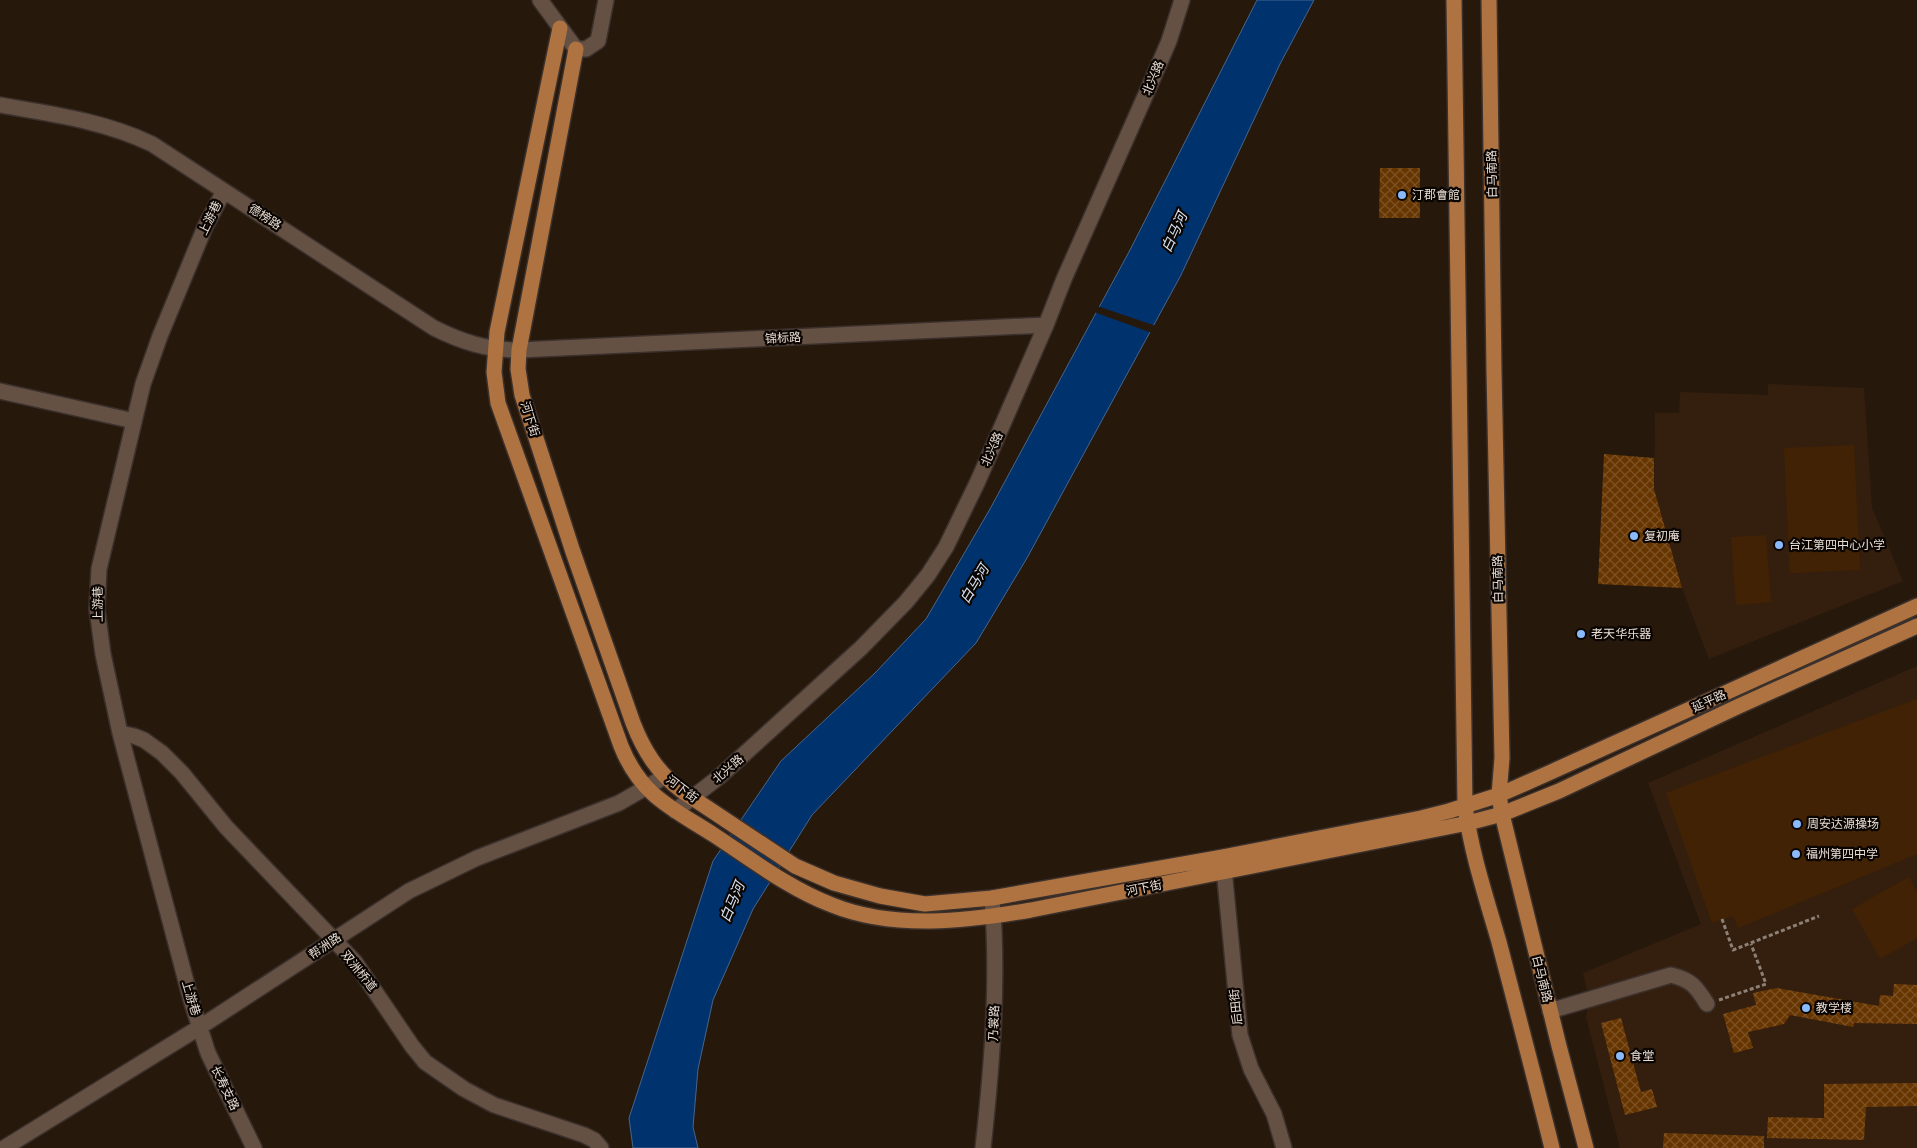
<svg xmlns="http://www.w3.org/2000/svg" width="1917" height="1148" font-family="'Libre Baskerville','Noto Sans SC',serif">
  <style>
    .built { fill: #341f0e }
    .pitch { fill: #422204 }
    .water { fill: #00326e; stroke: #46668d }
    .pier { fill: #27180c }
    .building { fill: url(#building-cross-hatch) }
    .lines { fill: none; stroke-linecap: round; stroke-linejoin: round }
    .minor-casing { stroke: #3b302b; stroke-width: 18 }
    .major-casing { stroke: #3b302b; stroke-width: 18 }
    .path { stroke: #8d8076; stroke-width: 3; stroke-dasharray: 4 2.5; stroke-linecap: butt }
    .minor { stroke: #645144; stroke-width: 15 }
    .major { stroke: #ae7341; stroke-width: 15 }
    .poi-dot { fill: #8abafc; stroke: #0b0502; stroke-width: 2 }
    .labels { text-anchor: middle; stroke-width: 4.5; stroke-linejoin: round; paint-order: stroke }
    .street-label { font-size: 12px; fill: #e9ded6; stroke: #0b0502 }
    .poi-label { font-size: 12px; fill: #e9ded6; stroke: #0b0502; text-anchor: start }
    .water-label { font-size: 14px; font-style: italic; fill: #d7e5f7; stroke: #0b0502 }
  </style>
  <defs>
    <pattern id="building-cross-hatch" width="8" height="8" patternUnits="userSpaceOnUse" patternTransform="scale(1.25)"><rect width="8" height="8" fill="#673500"/><path d="M0 0l8 8M0 8l8-8" fill="none" stroke="#7d5224"/></pattern>
  </defs>
  <rect width="100%" height="100%" fill="#27180c"/>
  <path class="built" d="M 1768,384 L 1864,388 L 1872,508 L 1903,581 L 1709,659 L 1682,588 L 1654,489 L 1655,413 L 1679,413 L 1680,392 L 1768,395 Z
    M 1917,666 L 1917,1148 L 1620,1148 L 1586,1017 L 1589,999 L 1583,973 L 1701,924 L 1648,783 Z"/>
  <path class="pitch" d="M 1854,445 L 1860,570 L 1790,573 L 1784,448 Z
    M 1766,535 L 1771,602 L 1736,605 L 1731,537 Z
    M 1917,699 L 1917,854 L 1738,928 L 1733,916 L 1712,923 L 1666,793 Z
    M 1909,877 L 1917,892 L 1917,938 L 1880,959 L 1852,909 Z"/>
  <path class="water" d="M 1257,0 L 1314,0 L 1280,64 L 1181,275 L 1027,558 L 976,643 L 812,815 L 753,909 L 713,1000 L 698,1069 L 693,1127 L 698,1148 L 633,1148 L 629,1118 L 713,861 L 781,761 L 875,673 L 926,619 L 990,509 L 1130,250 Z"/>
  <path class="pier" d="M 1097,306 L 1156,326 L 1152,333 L 1094,312 Z"/>
  <path class="building" d="M 1380,168 L 1420,168 L 1420,218 L 1379,218 Z
    M 1604,454 L 1654,458 L 1654,489 L 1682,588 L 1598,584 Z
    M 1894,984 L 1917,985 L 1917,1024 L 1854,1023 L 1853,1027 L 1790,1015 L 1784,1024 L 1748,1032 L 1753,1048 L 1734,1053 L 1723,1014 L 1756,1005 L 1753,993 L 1777,988 L 1879,1006 L 1880,995 L 1893,996 Z
    M 1621,1018 L 1641,1092 L 1652,1089 L 1657,1107 L 1625,1115 L 1601,1023 Z
    M 1917,1083 L 1917,1106 L 1866,1107 L 1864,1140 L 1767,1138 L 1768,1117 L 1824,1118 L 1824,1084 Z
    M 1664,1133 L 1764,1136 L 1764,1148 L 1663,1148 Z"/>
  <g class="lines">
    <g class="minor-casing">
      <path id="minor" d="M 540,0 L 576,49 L 586,49 L 598,41 L 606,0
        M 0,105 C 52,114 104,121 152,144 L 434,328 C 462,342 487,350 519,350 L 1046,325
        M 224,191 L 205,227 L 160,336 L 143,384 L 99,569 L 97,609 L 103,654 L 120,733 L 191,1000 L 208,1053 L 254,1148
        M 0,391 L 134,421
        M 120,733 L 134,736 L 144,740 L 162,753 L 182,773 L 226,827 L 355,962 L 412,1046 L 425,1062 L 464,1089 L 494,1105 L 584,1135 L 594,1140 L 601,1148
        M 675,811 L 719,777 L 861,648 L 906,602 L 928,575 L 946,547 L 978,481 L 1046,325 L 1064,279 L 1150,85 L 1169,41 L 1182,0
        M 1223,859 L 1240,1035 L 1251,1069 L 1274,1114 L 1284,1148
        M 1550,1011 L 1671,975 C 1691,980 1696,986 1707,1004
        M 4,1148 L 200,1027 L 409,891 L 477,858 L 619,803 L 664,777
        M 983,1148 C 992,1065 999,982 992,898"/>
    </g>
    <g class="major-casing">
      <path id="major" d="M 1454,0 L 1465,806 C 1471,852 1486,897 1499,942 C 1517,1011 1535,1079 1552,1148
        M 1489,0 L 1494,371 L 1502,758 L 1499,795 L 1502,814 L 1559,1046 L 1586,1148
        M 560,28 L 497,332 L 494,372 L 498,403 L 621,746 C 641,796 672,808 714,835 C 752,860 790,889 832,905 C 894,930 967,921 1031,910 L 1468,823 L 1502,814 L 1559,791 L 1739,706 L 1917,626
        M 576,49 L 519,350 L 518,369 L 522,395 L 573,552 L 633,723 C 644,751 657,772 682,791 L 795,866 L 834,883 L 880,896 L 925,904 L 992,898 L 1223,857 L 1421,818 L 1449,811 L 1499,795 L 1551,772 L 1917,606"/>
    </g>
    <path class="path" d="M 1722,919 L 1733,950 L 1819,916
      M 1719,1000 L 1766,984 L 1751,944"/>
    <use href="#minor" class="minor"/>
    <use href="#major" class="major"/>
  </g>
  <g class="poi-dot">
    <circle cx="1402" cy="195" r="5"/>
    <circle cx="1634" cy="536" r="5"/>
    <circle cx="1779" cy="545" r="5"/>
    <circle cx="1581" cy="634" r="5"/>
    <circle cx="1797" cy="824" r="5"/>
    <circle cx="1796" cy="854" r="5"/>
    <circle cx="1806" cy="1008" r="5"/>
    <circle cx="1620" cy="1056" r="5"/>
  </g>
  <g class="labels">
    <g class="street-label">
      <text transform="translate(1153 78) rotate(-67)" y="4">北兴路</text>
      <text transform="translate(1492 174) rotate(-91)" y="4">白马南路</text>
      <text transform="translate(265 217) rotate(33)" y="4">德榜路</text>
      <text transform="translate(210 218) rotate(-64)" y="4">上游巷</text>
      <text transform="translate(783 338) rotate(-3)" y="4">锦标路</text>
      <text transform="translate(530 419) rotate(72)" y="4">河下街</text>
      <text transform="translate(992 449) rotate(-66)" y="4">北兴路</text>
      <text transform="translate(1498 579) rotate(-91)" y="4">白马南路</text>
      <text transform="translate(98 604) rotate(-91)" y="4">上游巷</text>
      <text transform="translate(1709 701) rotate(-24)" y="4">延平路</text>
      <text transform="translate(728 769) rotate(-41)" y="4">北兴路</text>
      <text transform="translate(682 789) rotate(37)" y="4">河下街</text>
      <text transform="translate(1144 888) rotate(-11)" y="4">河下街</text>
      <text transform="translate(325 946) rotate(-34)" y="4">帮洲路</text>
      <text transform="translate(359 971) rotate(51)" y="4">双洲桥道</text>
      <text transform="translate(1542 979) rotate(76)" y="4">白马南路</text>
      <text transform="translate(191 998) rotate(73)" y="4">上游巷</text>
      <text transform="translate(1236 1007) rotate(-96)" y="4">后田街</text>
      <text transform="translate(994 1023) rotate(-88)" y="4">乃裳路</text>
      <text transform="translate(225 1088) rotate(64)" y="4">长寿支路</text>
    </g>
    <g class="poi-label">
      <text x="1412" y="199">汀郡會館</text>
      <text x="1644" y="540">复初庵</text>
      <text x="1789" y="549">台江第四中心小学</text>
      <text x="1591" y="638">老天华乐器</text>
      <text x="1807" y="828">周安达源操场</text>
      <text x="1806" y="858">福州第四中学</text>
      <text x="1816" y="1012">教学楼</text>
      <text x="1630" y="1060">食堂</text>
    </g>
    <g class="water-label">
      <text transform="translate(1174 232) rotate(-65)" y="5">白马河</text>
      <text transform="translate(974 584) rotate(-59)" y="5">白马河</text>
      <text transform="translate(732 902) rotate(-67)" y="5">白马河</text>
    </g>
  </g>
</svg>
